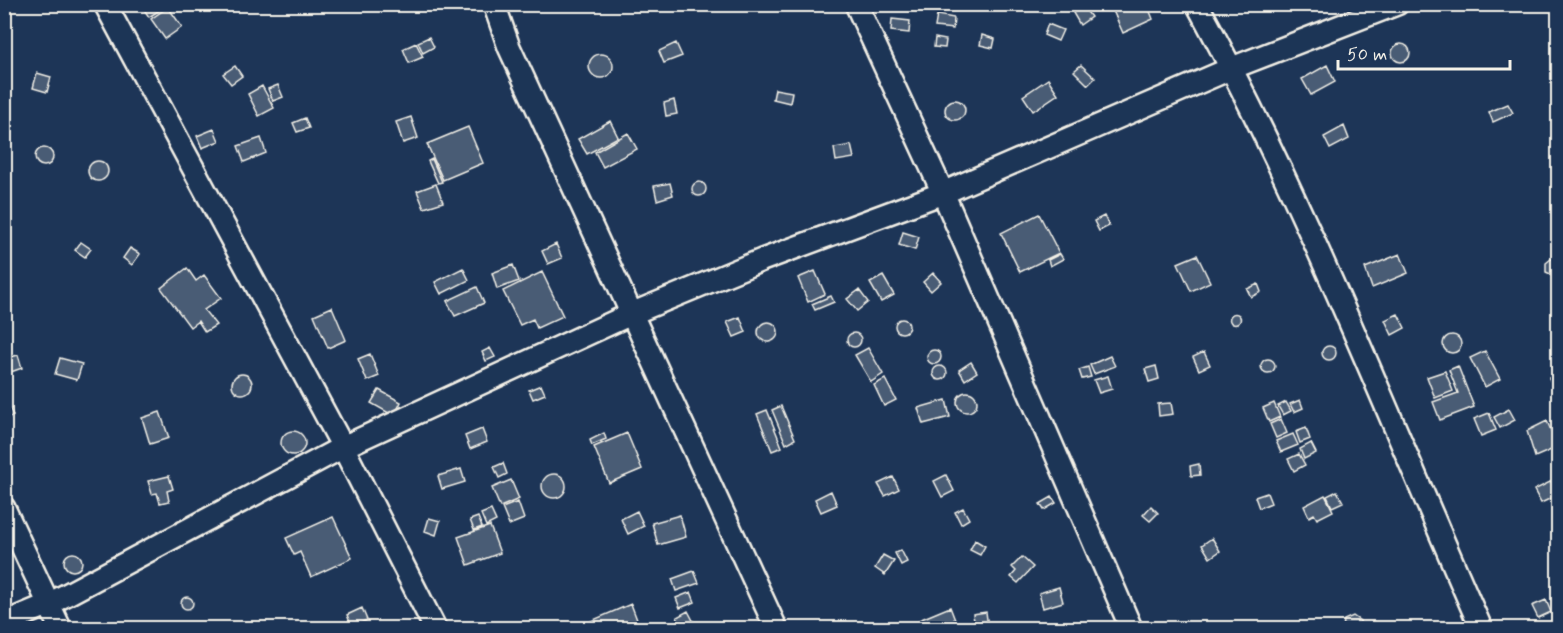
<svg xmlns="http://www.w3.org/2000/svg" width="1563" height="633" font-family="Mynerve,sans-serif">
  <style>
    .building { fill: #485b74; stroke: #f4f1e8; stroke-width: 1.5 }
    .lines { fill: none; stroke-linecap: round; stroke-linejoin: round }
    .minor-casing { stroke: #f4f1e8; stroke-width: 26 }
    .minor { stroke: #1d3557; stroke-width: 21 }
  </style>
  <rect width="100%" height="100%" fill="#1d3557"/>
  <filter id="ink" filterUnits="userSpaceOnUse"><feTurbulence type="fractalNoise" baseFrequency=".0167" numOctaves="2"/><feDisplacementMap in="SourceGraphic" scale="12" xChannelSelector="R" yChannelSelector="G"/><feConvolveMatrix kernelMatrix="1 2 1 2 8 2 1 2 1" color-interpolation-filters="sRGB"/></filter>
  <g filter="url(#ink)">
    <path class="building" d="M 148,4 L 166,4 L 166,6 L 149,17 L 143,8 Z
      M 1110,4 L 1147,4 L 1153,19 L 1123,33 Z
      M 1083,6 L 1091,17 L 1080,25 L 1073,13 Z
      M 168,7 L 182,27 L 165,39 L 151,19 Z
      M 937,15 L 954,18 L 953,29 L 935,27 Z
      M 892,19 L 910,21 L 909,33 L 891,31 Z
      M 1048,24 L 1063,30 L 1058,41 L 1044,35 Z
      M 982,35 L 995,39 L 993,48 L 980,45 Z
      M 429,37 L 434,47 L 423,53 L 418,42 Z
      M 935,38 L 946,40 L 945,48 L 934,47 Z
      M 416,43 L 423,57 L 409,63 L 403,49 Z
      M 676,43 L 682,56 L 664,63 L 659,51 Z
      M1392 53a9 9 0 1 1 18 0a9 9 0 1 1-18 0Z
      M589 66a12 12 0 1 1 24 0a12 12 0 1 1-24 0Z
      M 1081,65 L 1095,78 L 1088,85 L 1074,71 Z
      M 1327,65 L 1335,82 L 1311,95 L 1302,79 Z
      M 235,66 L 242,76 L 231,84 L 223,74 Z
      M 37,73 L 51,77 L 47,92 L 33,88 Z
      M 1048,79 L 1058,94 L 1033,111 L 1023,96 Z
      M 278,85 L 283,97 L 273,101 L 268,89 Z
      M 262,86 L 274,108 L 259,116 L 248,94 Z
      M 775,89 L 792,92 L 790,103 L 773,99 Z
      M945 110a10 10 0 1 1 20 0a10 10 0 1 1-20 0Z
      M 674,100 L 677,114 L 666,116 L 664,103 Z
      M 1508,104 L 1513,113 L 1493,122 L 1489,112 Z
      M 411,117 L 418,138 L 403,143 L 396,122 Z
      M 305,118 L 309,128 L 297,132 L 293,123 Z
      M 610,121 L 618,137 L 587,154 L 578,139 Z
      M 1344,126 L 1349,139 L 1330,149 L 1324,137 Z
      M 468,127 L 483,163 L 443,180 L 427,144 Z
      M 214,129 L 219,141 L 202,148 L 197,136 Z
      M 628,133 L 637,149 L 603,167 L 595,152 Z
      M 261,138 L 266,153 L 244,162 L 238,146 Z
      M 851,145 L 854,158 L 836,161 L 834,148 Z
      M35 157a9 9 0 1 1 18 0a9 9 0 1 1-18 0Z
      M 432,159 L 442,182 L 438,183 L 428,161 Z
      M88 171a10 10 0 1 1 20 0a10 10 0 1 1-20 0Z
      M692 189a7 7 0 1 1 14 0a7 7 0 1 1-14 0Z
      M 670,183 L 673,195 L 657,200 L 654,186 Z
      M 436,184 L 443,202 L 424,208 L 417,191 Z
      M 1039,214 L 1059,253 L 1020,272 L 1001,233 Z
      M 1104,216 L 1109,226 L 1099,231 L 1094,221 Z
      M 903,232 L 919,237 L 915,250 L 899,245 Z
      M 81,242 L 91,249 L 85,257 L 75,250 Z
      M 556,244 L 562,258 L 548,264 L 542,251 Z
      M 130,248 L 140,254 L 132,265 L 123,258 Z
      M 1060,254 L 1063,259 L 1050,266 L 1048,260 Z
      M 1400,254 L 1408,273 L 1372,288 L 1365,268 Z
      M 1197,255 L 1210,282 L 1191,291 L 1178,263 Z
      M 1551,259 L 1558,260 L 1557,277 L 1546,272 L 1546,263 Z
      M 513,265 L 519,281 L 497,289 L 492,273 Z
      M 187,268 L 196,281 L 204,275 L 221,298 L 204,310 L 216,325 L 205,332 L 198,321 L 190,327 L 161,288 Z
      M 463,268 L 469,280 L 441,294 L 435,282 Z
      M 815,271 L 825,294 L 808,302 L 798,278 Z
      M 542,272 L 563,316 L 537,328 L 533,319 L 520,325 L 503,291 Z
      M 933,273 L 941,282 L 931,291 L 923,282 Z
      M 883,276 L 894,295 L 881,302 L 870,283 Z
      M 1258,284 L 1261,292 L 1251,297 L 1247,289 Z
      M 477,287 L 484,303 L 455,316 L 447,301 Z
      M 859,290 L 868,302 L 857,311 L 847,299 Z
      M 831,296 L 834,302 L 815,310 L 812,304 Z
      M 332,307 L 346,340 L 328,348 L 314,315 Z
      M1229.5 319a5.5 5.5 0 1 1 11 0a5.5 5.5 0 1 1-11 0Z
      M 1398,314 L 1405,328 L 1392,335 L 1385,320 Z
      M 740,317 L 746,332 L 734,337 L 727,322 Z
      M895 326a7 7 0 1 1 14 0a7 7 0 1 1-14 0Z
      M758 332a10 10 0 1 1 20 0a10 10 0 1 1-20 0Z
      M847 340a7 7 0 1 1 14 0a7 7 0 1 1-14 0Z
      M1443 344a9 9 0 1 1 18 0a9 9 0 1 1-18 0Z
      M1322 353a7 7 0 1 1 14 0a7 7 0 1 1-14 0Z
      M 490,348 L 495,357 L 486,361 L 482,352 Z
      M 868,348 L 883,374 L 871,382 L 855,355 Z
      M927 357a7 7 0 1 1 14 0a7 7 0 1 1-14 0Z
      M 1485,351 L 1500,379 L 1485,387 L 1470,358 Z
      M 1204,352 L 1210,365 L 1199,370 L 1193,357 Z
      M 370,354 L 379,376 L 367,381 L 358,359 Z
      M 18,355 L 22,368 L 8,373 L 4,359 Z
      M 1110,356 L 1115,366 L 1094,374 L 1090,365 Z
      M 60,358 L 82,364 L 77,380 L 55,374 Z
      M1261 366a7 7 0 1 1 14 0a7 7 0 1 1-14 0Z
      M 971,362 L 977,372 L 965,380 L 959,370 Z
      M 1156,366 L 1159,379 L 1149,382 L 1145,369 Z
      M 1458,366 L 1474,407 L 1440,420 L 1433,402 L 1458,393 L 1449,370 Z
      M933 373a7 7 0 1 1 14 0a7 7 0 1 1-14 0Z
      M 1088,367 L 1091,377 L 1082,379 L 1079,370 Z
      M 1445,371 L 1453,391 L 1435,398 L 1427,377 Z
      M 1558,373 L 1558,391 L 1556,392 L 1549,378 Z
      M232 384a10 10 0 1 1 20 0a10 10 0 1 1-20 0Z
      M 1108,376 L 1112,389 L 1099,393 L 1094,380 Z
      M 885,379 L 896,400 L 884,406 L 874,385 Z
      M 541,385 L 545,394 L 533,399 L 529,390 Z
      M 379,390 L 401,402 L 394,416 L 371,403 Z
      M957 402a10 10 0 1 1 20 0a10 10 0 1 1-20 0Z
      M 946,400 L 950,417 L 923,424 L 918,408 Z
      M 1300,400 L 1303,408 L 1294,412 L 1290,404 Z
      M 1286,402 L 1291,411 L 1283,415 L 1278,406 Z
      M 8,403 L 13,416 L 4,420 L 4,404 Z
      M 1171,403 L 1173,414 L 1159,416 L 1158,404 Z
      M 1274,403 L 1280,417 L 1269,422 L 1263,408 Z
      M 781,406 L 795,439 L 786,444 L 772,410 Z
      M 1509,409 L 1515,420 L 1500,428 L 1494,417 Z
      M 767,410 L 782,447 L 772,451 L 757,414 Z
      M 160,412 L 169,438 L 150,444 L 142,418 Z
      M 1489,413 L 1496,430 L 1481,436 L 1474,419 Z
      M 1281,419 L 1287,433 L 1276,438 L 1270,424 Z
      M 1547,421 L 1558,447 L 1535,457 L 1527,431 Z
      M 1306,428 L 1310,439 L 1300,443 L 1296,432 Z
      M 482,429 L 487,442 L 470,449 L 465,436 Z
      M281 443a12 12 0 1 1 24 0a12 12 0 1 1-24 0Z
      M 604,433 L 606,439 L 592,445 L 590,440 Z
      M 627,433 L 642,469 L 609,483 L 594,447 Z
      M 1293,434 L 1298,445 L 1281,452 L 1276,441 Z
      M 1311,443 L 1316,453 L 1304,459 L 1300,449 Z
      M 1299,454 L 1305,465 L 1294,471 L 1288,459 Z
      M 503,463 L 507,474 L 499,478 L 494,467 Z
      M 1199,464 L 1200,475 L 1191,476 L 1190,466 Z
      M 461,469 L 465,482 L 442,489 L 438,476 Z
      M542 486a12 12 0 1 1 24 0a12 12 0 1 1-24 0Z
      M 946,475 L 954,491 L 942,497 L 934,481 Z
      M 169,476 L 173,489 L 167,491 L 169,501 L 160,503 L 157,493 L 152,494 L 148,481 Z
      M 893,477 L 899,489 L 885,496 L 878,484 Z
      M 511,480 L 519,499 L 500,507 L 492,488 Z
      M 1554,480 L 1558,495 L 1541,503 L 1534,490 Z
      M 831,491 L 837,505 L 821,512 L 815,499 Z
      M 1337,491 L 1343,502 L 1332,507 L 1327,496 Z
      M 1267,493 L 1271,503 L 1259,508 L 1255,497 Z
      M 1325,495 L 1333,511 L 1317,519 L 1314,514 L 1309,517 L 1304,506 Z
      M 1052,497 L 1056,503 L 1044,510 L 1040,504 Z
      M 518,502 L 524,519 L 509,525 L 502,508 Z
      M 1151,506 L 1158,513 L 1150,521 L 1143,515 Z
      M 963,508 L 969,519 L 961,524 L 955,512 Z
      M 491,510 L 496,521 L 486,526 L 481,514 Z
      M 637,511 L 644,526 L 628,534 L 621,519 Z
      M 680,515 L 686,537 L 658,545 L 652,523 Z
      M 333,517 L 352,558 L 311,577 L 300,552 L 294,555 L 286,538 Z
      M 478,517 L 482,527 L 474,530 L 470,520 Z
      M 429,518 L 440,521 L 436,535 L 425,531 Z
      M 490,526 L 500,553 L 468,565 L 458,537 Z
      M 1212,538 L 1220,551 L 1210,558 L 1202,545 Z
      M 975,540 L 985,546 L 980,555 L 970,550 Z
      M 901,550 L 907,562 L 901,565 L 895,553 Z
      M64 562a9 9 0 1 1 18 0a9 9 0 1 1-18 0Z
      M 883,555 L 894,561 L 885,575 L 875,568 Z
      M 1022,557 L 1033,567 L 1018,583 L 1011,577 L 1016,571 L 1012,567 Z
      M 694,571 L 699,583 L 676,591 L 672,579 Z
      M 1059,587 L 1063,602 L 1043,608 L 1039,593 Z
      M 691,592 L 695,602 L 680,608 L 676,598 Z
      M181 603a6 6 0 1 1 12 0a6 6 0 1 1-12 0Z
      M 1546,600 L 1551,612 L 1538,618 L 1532,606 Z
      M 631,604 L 639,625 L 630,628 L 595,628 L 591,621 Z
      M 950,607 L 955,620 L 935,628 L 923,628 L 919,620 Z
      M 362,608 L 367,620 L 352,627 L 347,615 Z
      M 688,611 L 697,628 L 682,628 L 677,617 Z
      M 986,612 L 988,627 L 975,628 L 973,614 Z
      M 1353,616 L 1360,621 L 1361,628 L 1343,628 L 1344,620 Z"/>
    <g class="lines">
      <g class="minor-casing">
        <path id="minor" d="M 105,4 L 343,447 L 435,628
          M 494,4 L 509,47 L 776,628
          M 856,4 L 943,193 L 1131,628
          M 1197,4 C 1306,203 1390,421 1481,628
          M 4,508 L 60,628
          M 4,623 L 49,604 L 343,447 L 631,314 L 762,260 L 943,193 L 1232,68 L 1397,4"/>
      </g>
      <use href="#minor" class="minor"/>
    </g>
  </g>
  <rect width="1563" height="633" fill="none" stroke="#1d3557" stroke-width="24"/>
  <rect x="12" y="12" width="1539" height="609" fill="none" stroke="#f4f1e8" stroke-width="2" filter="url(#ink)"/>
  <path d="M1338 60v9h172v-9" fill="none" stroke="#f4f1e8" stroke-width="3"/>
  <text x="1347" y="60" font-size="18" fill="#f4f1e8" stroke="#1d3557" stroke-width="4.5" paint-order="stroke">50 m</text>
</svg>
